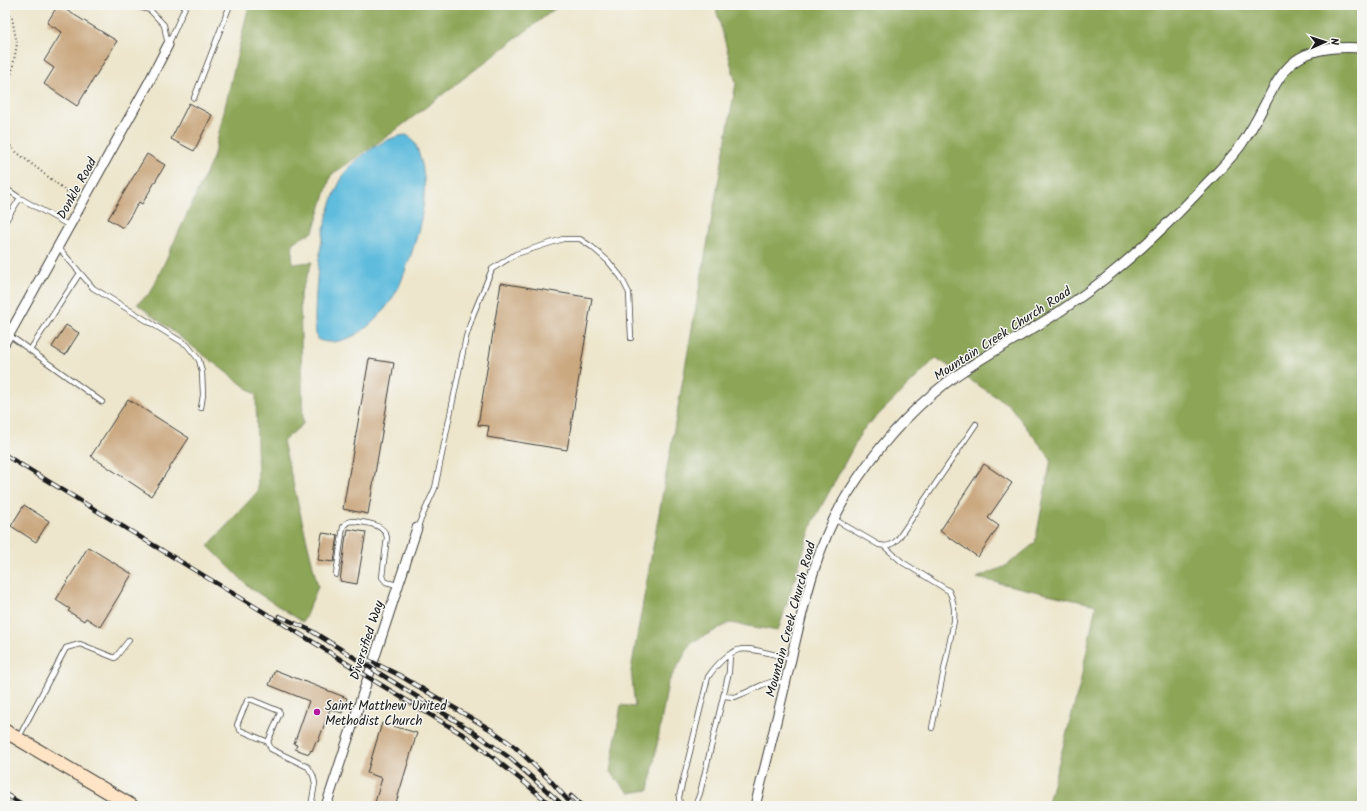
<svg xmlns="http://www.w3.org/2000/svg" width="1367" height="811" font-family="Kalam,sans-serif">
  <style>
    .forest { fill: #8ca556; stroke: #546039 }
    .water { fill: #5ebcdd; stroke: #3d6c7c }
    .building { fill: #caa880 }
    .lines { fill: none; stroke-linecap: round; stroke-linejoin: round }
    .lane-casing { stroke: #3b3a36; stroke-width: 6 }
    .street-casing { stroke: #3b3a36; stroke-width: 11 }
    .secondary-casing { stroke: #3b3a36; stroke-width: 15 }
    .path { stroke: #3b3a36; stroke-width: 2; stroke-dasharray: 1 3; stroke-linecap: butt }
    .lane { stroke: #fff; stroke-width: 4.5 }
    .street { stroke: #fff; stroke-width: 9 }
    .secondary { stroke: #ffe4c6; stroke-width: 13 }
    .rail-casing { stroke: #1c1c1c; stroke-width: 4.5 }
    .rail { stroke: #f6f6f2; stroke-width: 3; stroke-dasharray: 9; stroke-linecap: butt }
    .poi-dot { fill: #b5179e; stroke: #f6f6f2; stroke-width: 1.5 }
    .labels { text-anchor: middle; stroke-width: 3; stroke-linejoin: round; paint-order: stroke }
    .street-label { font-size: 13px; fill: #1c1c1c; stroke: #f6f6f2 }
    .poi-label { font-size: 13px; fill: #1c1c1c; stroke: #f6f6f2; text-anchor: start }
  </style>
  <rect width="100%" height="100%" fill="#f6f6f2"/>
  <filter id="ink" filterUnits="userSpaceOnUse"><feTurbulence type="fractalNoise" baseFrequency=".025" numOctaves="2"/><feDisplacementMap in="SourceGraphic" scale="8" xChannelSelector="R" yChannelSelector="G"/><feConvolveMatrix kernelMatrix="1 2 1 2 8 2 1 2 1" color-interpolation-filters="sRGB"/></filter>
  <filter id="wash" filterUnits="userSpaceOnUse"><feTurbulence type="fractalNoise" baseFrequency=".012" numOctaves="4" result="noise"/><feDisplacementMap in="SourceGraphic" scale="16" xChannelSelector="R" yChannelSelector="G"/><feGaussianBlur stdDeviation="0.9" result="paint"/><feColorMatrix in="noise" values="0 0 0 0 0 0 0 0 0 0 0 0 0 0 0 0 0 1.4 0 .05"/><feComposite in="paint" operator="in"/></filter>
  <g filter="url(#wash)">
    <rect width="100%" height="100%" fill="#ede6cc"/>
    <path class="forest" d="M 249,5 L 560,5 L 392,133 L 331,175 L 313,232 L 293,242 L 292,264 L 312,262 L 300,295 L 303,424 L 283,441 L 318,587 L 303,622 L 250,588 L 208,546 L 258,491 L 256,395 L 137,304 L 151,292 L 213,158 Z
      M 715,5 L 1362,5 L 1362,806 L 1047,806 L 1080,684 L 1096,605 L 977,578 L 1006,566 L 1035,543 L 1051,459 L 1009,405 L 936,358 L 862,431 L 813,522 L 778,631 L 730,623 L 692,642 L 668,683 L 649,790 L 629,793 L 610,772 L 621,705 L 635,707 L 631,670 L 736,83 Z"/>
    <path class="water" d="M 406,135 C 413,138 416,145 418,151 C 431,186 422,221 411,255 C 406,267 403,280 396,292 C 386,310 367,332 346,339 C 336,342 327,344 317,339 C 314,324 315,309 316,293 C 318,256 324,211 342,178 C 351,160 386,136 406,135 Z"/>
    <g id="blocks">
      <path class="building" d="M 58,5 L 117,41 L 77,106 L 44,84 L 54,68 L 44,61 L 62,32 L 47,23 Z
        M 189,103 L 212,115 L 194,151 L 171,139 Z
        M 147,154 L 165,165 L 142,204 L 139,202 L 123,228 L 108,219 Z
        M 501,283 L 592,298 L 567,450 L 487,437 L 489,426 L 478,425 Z
        M 66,325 L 79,333 L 65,355 L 52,347 Z
        M 369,359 L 394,363 L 368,514 L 343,509 Z
        M 128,399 L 189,438 L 151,496 L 91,456 Z
        M 984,464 L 1012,483 L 988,518 L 999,526 L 978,557 L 940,531 Z
        M 24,505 L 49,521 L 36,542 L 11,526 Z
        M 348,529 L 366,532 L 357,584 L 340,581 L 346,536 L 347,536 Z
        M 322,533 L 338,535 L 334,562 L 318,560 Z
        M 88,547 L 132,574 L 100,627 L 86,618 L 84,621 L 68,611 L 70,609 L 56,600 Z
        M 275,670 L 347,698 L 342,713 L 330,709 L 318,742 L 316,741 L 312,751 L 311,750 L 309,754 L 295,749 L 297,745 L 294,744 L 309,701 L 269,685 Z
        M 382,723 L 417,733 L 395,806 L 374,806 L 382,778 L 367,773 Z"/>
    </g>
  </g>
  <g filter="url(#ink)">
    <use href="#blocks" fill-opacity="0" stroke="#3b3a36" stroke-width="1"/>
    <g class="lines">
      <g class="lane-casing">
        <path id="lane" d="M 118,5 L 132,5 L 150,10 L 164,25 L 168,45
          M 168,45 L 186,5
          M 194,98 L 230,5
          M 5,188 L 20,198
          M 5,222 L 20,198 L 70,226
          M 58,247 L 93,288 L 187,345 L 199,360 L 202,372 L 203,395 L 201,408
          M 9,335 L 102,402
          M 30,350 L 80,273
          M 834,519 L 879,545 C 888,547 892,545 898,539 L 976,424
          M 417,528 L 435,488 L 466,337 L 473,315 L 492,269 L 516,254 L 563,239 L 580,239 L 592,247 L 608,261 L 621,277 L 629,293 L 631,338
          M 885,547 L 902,562 L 949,591 C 954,601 955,610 954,621 L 932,728
          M 336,575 L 343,527 C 346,523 348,521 353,521 C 366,523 383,523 387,537 L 382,577 L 386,582 L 397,585
          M 723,696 L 735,697 L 747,692 L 762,685 L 771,682 L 785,682
          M 19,737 L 66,648 L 80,644 L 115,658 L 129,640
          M 268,742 L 280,713 L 279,711 L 250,699 L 247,701 L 237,725 L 240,730 L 268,742 L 271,749 L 308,767 L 313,775 L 315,783 L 311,806
          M 680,806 L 679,797 L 708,677 C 715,667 726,654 738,650 C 750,646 778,656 791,659
          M 695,806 L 700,793 L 729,672 L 730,654"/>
      </g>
      <g class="street-casing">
        <path id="street" d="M 5,342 L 148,84 L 168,45
          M 326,806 L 417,528
          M 755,806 C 768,756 780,706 792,655 C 805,600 817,544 847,495 C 873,453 906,414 946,383 C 985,353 1032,332 1072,303 C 1110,277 1145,246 1178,213 C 1190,201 1202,188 1214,176 C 1223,166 1233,156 1241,145 C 1282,87 1273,42 1362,48"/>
      </g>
      <g class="secondary-casing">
        <path id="secondary" d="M 5,731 L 132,806"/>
      </g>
      <path class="path" d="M 5,8 L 12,18 L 17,44 L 12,71 L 5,98
        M 5,140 L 15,151 L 74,197"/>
      <use href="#lane" class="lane"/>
      <use href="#street" class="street"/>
      <use href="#secondary" class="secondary"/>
      <g class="rail-casing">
        <path id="rail" d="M 5,455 L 318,645 L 368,677 L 467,737 L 524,782 L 552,806
          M 279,616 L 310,630 L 472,731 L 510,758 L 564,806
          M 364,658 L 399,675 L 493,731 L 515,747 L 549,779 L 573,806
          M 5,794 L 25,806
          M 571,796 L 582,806
          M 5,802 L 12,806"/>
      </g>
      <use href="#rail" class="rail"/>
    </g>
  </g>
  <circle class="poi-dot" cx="317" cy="712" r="4"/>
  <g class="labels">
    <g class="street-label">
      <text transform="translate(76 188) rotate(-61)" y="5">Donkle Road</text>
      <text transform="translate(1002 333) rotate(-33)" y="5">Mountain Creek Church Road</text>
      <text transform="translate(790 619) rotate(-75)" y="5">Mountain Creek Church Road</text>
      <text transform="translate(366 640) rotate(-72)" y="5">Diversified Way</text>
    </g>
    <g class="poi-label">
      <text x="325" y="710">Saint Matthew United<tspan x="325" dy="15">Methodist Church</tspan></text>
    </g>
  </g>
  <rect width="1367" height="811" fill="none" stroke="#f6f6f2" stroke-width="20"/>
  <g transform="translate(1325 42) rotate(87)" stroke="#f6f6f2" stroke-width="3" paint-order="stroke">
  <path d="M0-3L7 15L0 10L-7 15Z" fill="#1c1c1c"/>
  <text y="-6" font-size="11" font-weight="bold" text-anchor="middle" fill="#1c1c1c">N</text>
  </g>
</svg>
